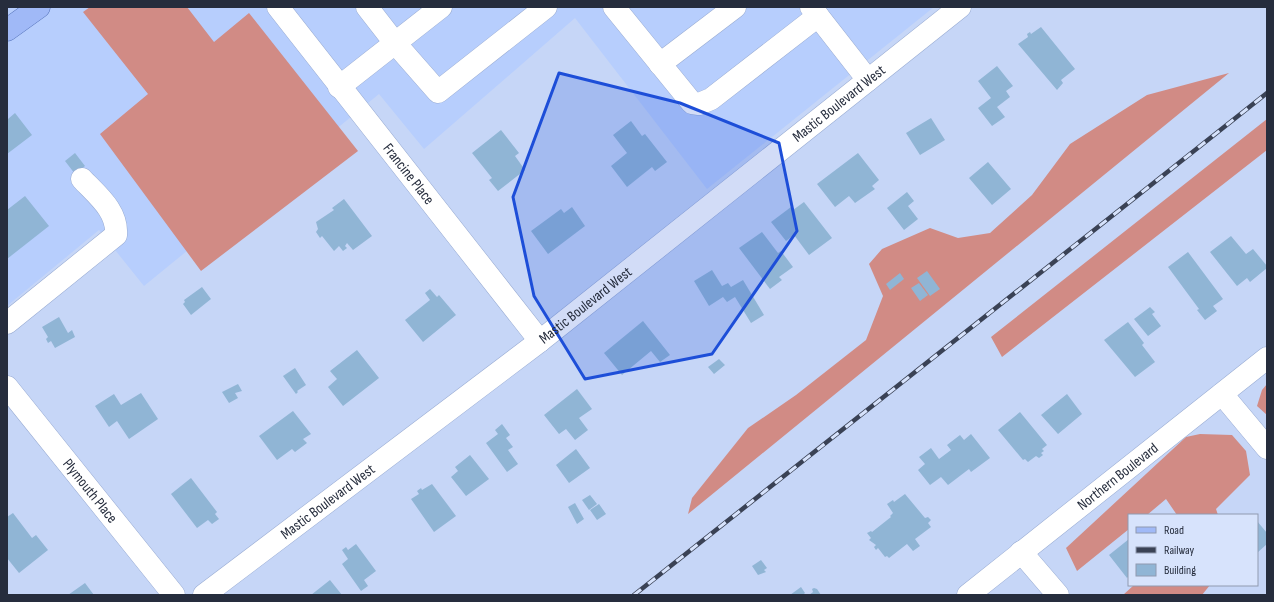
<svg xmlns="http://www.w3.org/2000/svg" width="1274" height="602" font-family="'Sofia Sans Condensed',sans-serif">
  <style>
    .built { fill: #b7cefd }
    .forest { fill: #d18b85 }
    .building { fill: #90b5d5 }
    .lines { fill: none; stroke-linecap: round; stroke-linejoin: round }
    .minor-casing { stroke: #99acd3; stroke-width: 23 }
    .major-casing { stroke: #4c6ab2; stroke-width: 23 }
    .minor { stroke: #fff; stroke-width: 22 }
    .major { stroke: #a0b9f7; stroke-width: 22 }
    .rail-casing { stroke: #3a4255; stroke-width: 4.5 }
    .rail { stroke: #d7e3fc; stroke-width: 3; stroke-dasharray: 9; stroke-linecap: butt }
    .marked { fill: #1d4ed8; fill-opacity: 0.2; stroke: #1d4ed8; stroke-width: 3; stroke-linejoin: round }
    .labels { text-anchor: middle; stroke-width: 3; stroke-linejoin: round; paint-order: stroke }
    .street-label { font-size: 15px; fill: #262d3d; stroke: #d7e3fc }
  </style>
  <rect width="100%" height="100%" fill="#c6d6f7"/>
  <path class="built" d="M 7,7 L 934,7 L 707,189 L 575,18 L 424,149 L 379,94 L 144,286 L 99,230 L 7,306 Z"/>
  <path class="forest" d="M 90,7 L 187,7 L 214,42 L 249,13 L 358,151 L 201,271 L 100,134 L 148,94 L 83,12 Z
    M 1229,73 L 688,514 L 692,498 L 748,428 L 796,395 L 866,340 L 883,296 L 869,264 L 882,249 L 930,228 L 958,238 L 990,233 L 1032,195 L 1070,144 L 1147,95 Z
    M 1267,119 L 1267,150 L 1002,357 L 991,337 Z
    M 1267,384 L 1267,415 L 1257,406 L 1262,390 Z
    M 1200,434 L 1232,435 L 1246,451 L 1250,475 L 1216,509 L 1218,515 L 1177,515 L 1166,499 L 1147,515 L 1129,515 L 1129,529 L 1077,571 L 1066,548 L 1186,437 Z
    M 1134,585 L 1210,585 L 1202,595 L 1123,595 Z"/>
  <path class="building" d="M 1041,27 L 1075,69 L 1061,80 L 1063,83 L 1057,90 L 1018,44 L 1028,37 L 1027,34 L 1030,32 L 1031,34 Z
    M 997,66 L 1013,86 L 1006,91 L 1010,97 L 997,107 L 1005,117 L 992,126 L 978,108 L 991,98 L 978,81 Z
    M 15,113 L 32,135 L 7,154 L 7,118 L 8,119 Z
    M 931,118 L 945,140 L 920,155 L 906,133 Z
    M 631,121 L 642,136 L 645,134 L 667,162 L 655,171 L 652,167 L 627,187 L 611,166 L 627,153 L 613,135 Z
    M 501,130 L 519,153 L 515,156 L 525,170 L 498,191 L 489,180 L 492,178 L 472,153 Z
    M 75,153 L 85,166 L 75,174 L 65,161 Z
    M 858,153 L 879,180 L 872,186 L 875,189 L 855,203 L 849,196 L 835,207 L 817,184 Z
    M 988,162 L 1011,189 L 992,205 L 969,178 Z
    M 907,192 L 914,201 L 908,206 L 918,219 L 904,230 L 887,208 Z
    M 25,196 L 49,226 L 7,259 L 7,210 Z
    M 344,199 L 372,236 L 353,250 L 347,243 L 345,246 L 347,248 L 343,251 L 339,246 L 334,251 L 322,236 L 320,238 L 316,232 L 318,229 L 316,222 L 334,210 L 332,208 Z
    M 804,202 L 832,238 L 809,255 L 794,235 L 786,241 L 771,222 L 791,207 L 793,210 Z
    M 572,207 L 585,226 L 548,254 L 531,231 L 561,209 L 564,213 Z
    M 762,232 L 778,253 L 781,251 L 793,267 L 779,277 L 782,280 L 770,289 L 739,248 Z
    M 1231,236 L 1246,254 L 1253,249 L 1267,266 L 1267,268 L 1250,282 L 1247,278 L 1237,286 L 1210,252 Z
    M 1188,252 L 1223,299 L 1213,306 L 1217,311 L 1205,320 L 1197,310 L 1199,309 L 1168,267 Z
    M 712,270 L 722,286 L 728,283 L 731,287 L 743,280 L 764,315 L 751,323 L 735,297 L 727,302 L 723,297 L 709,306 L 694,281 Z
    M 927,271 L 940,289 L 930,296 L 917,278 Z
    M 900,273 L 904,279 L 890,290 L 886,284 Z
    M 919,283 L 928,295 L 920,301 L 911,288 Z
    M 202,287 L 211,299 L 191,315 L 183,304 L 185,302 L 184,300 Z
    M 430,289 L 437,297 L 439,295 L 456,315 L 423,342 L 405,320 L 430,300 L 425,293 Z
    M 1150,307 L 1155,312 L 1152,314 L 1161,326 L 1148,336 L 1134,319 Z
    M 59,317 L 68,333 L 72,330 L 75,337 L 55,348 L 51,341 L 48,343 L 46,339 L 48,337 L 42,327 Z
    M 643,321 L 670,355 L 660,362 L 651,351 L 622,375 L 604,353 Z
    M 1128,322 L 1144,343 L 1142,345 L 1155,362 L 1135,377 L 1104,340 Z
    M 357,350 L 379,378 L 343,406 L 328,387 L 337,379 L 330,371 Z
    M 719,359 L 725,365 L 714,374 L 708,367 Z
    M 295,368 L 306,385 L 297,391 L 298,392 L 296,394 L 283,376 Z
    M 238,384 L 242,391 L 235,393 L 238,398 L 229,403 L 222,392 Z
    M 577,389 L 592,409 L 579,418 L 588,430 L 575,440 L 566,429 L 559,434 L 544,415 Z
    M 141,393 L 158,419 L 129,439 L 117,421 L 109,427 L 95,406 L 114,394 L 121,405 Z
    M 1067,394 L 1082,414 L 1058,434 L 1041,415 Z
    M 293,411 L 311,434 L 303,439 L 307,443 L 295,452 L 292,449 L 277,460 L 259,436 Z
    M 1020,412 L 1047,445 L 1042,449 L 1044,451 L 1041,453 L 1043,455 L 1039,458 L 1036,456 L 1028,462 L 1025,459 L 1023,460 L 998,430 Z
    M 502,424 L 510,435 L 506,438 L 513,447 L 508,450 L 518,464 L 507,472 L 486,443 L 498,434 L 495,430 Z
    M 971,434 L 990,458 L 971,472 L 969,469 L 948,485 L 941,477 L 930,485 L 918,470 L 925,464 L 919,457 L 931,448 L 939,459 L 951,450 L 947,445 L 960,435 L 964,440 Z
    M 576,449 L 590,468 L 569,483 L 556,465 Z
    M 470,455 L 489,479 L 466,496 L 451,477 L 458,471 L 455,467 Z
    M 191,478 L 217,512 L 215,514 L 219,519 L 212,524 L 208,520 L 197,528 L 171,494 Z
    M 432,484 L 456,516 L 434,532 L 411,499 L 419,494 L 417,491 L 421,488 L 422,490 Z
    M 905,494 L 925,518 L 928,517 L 931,520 L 928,523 L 931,527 L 915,539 L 920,546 L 913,551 L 907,544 L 889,558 L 887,556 L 885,557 L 878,548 L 876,550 L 874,547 L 876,545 L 869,540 L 871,538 L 867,533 L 871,531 L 872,532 L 891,517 L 890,516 L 893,513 L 887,504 L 893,500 L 894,502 Z
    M 590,495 L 597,504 L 589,510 L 582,500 Z
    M 575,503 L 584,519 L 577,524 L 568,507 Z
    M 599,504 L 606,514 L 597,520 L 590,510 Z
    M 13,513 L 32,538 L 36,535 L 48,550 L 19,573 L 7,558 L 7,517 Z
    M 1257,521 L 1267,533 L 1267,544 L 1257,553 Z
    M 1129,539 L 1129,576 L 1127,578 L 1109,555 Z
    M 356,544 L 376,571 L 364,580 L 368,586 L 361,591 L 342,564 L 348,559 L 342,550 L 346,547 L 348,550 Z
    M 761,560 L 767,568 L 764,570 L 766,572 L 758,575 L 752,566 Z
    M 330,580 L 342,595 L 311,595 Z
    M 85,583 L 94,595 L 68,595 Z
    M 801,587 L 805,593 L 803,595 L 790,595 Z
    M 814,588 L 817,589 L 821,595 L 809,595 L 813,592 L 812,589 Z"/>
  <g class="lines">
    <g class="minor-casing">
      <g id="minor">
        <path id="s1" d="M 278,7 L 540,341"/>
        <path d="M 367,7 L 395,43 L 438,92 L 546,7"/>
        <path d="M 614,7 L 692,103 L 699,104 L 711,99 L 818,16"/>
        <path d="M 811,7 L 868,80"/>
        <path d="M 660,64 L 735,7"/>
        <path d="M 339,87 L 441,7"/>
        <path d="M 7,323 L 116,235 C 118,211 97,195 82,179"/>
        <path id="s2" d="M 7,387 L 174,595"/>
        <path d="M 1222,394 L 1267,448"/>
        <path d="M 1021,552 L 1058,595"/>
        <path id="s3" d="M 204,595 L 540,341 L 960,7"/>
        <path id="s4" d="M 968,595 L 1267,358"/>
      </g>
    </g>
    <g class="major-casing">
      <path id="major" d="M 7,30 L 39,7"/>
    </g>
    <use href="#minor" class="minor"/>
    <use href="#major" class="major"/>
    <g class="rail-casing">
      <path id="rail" d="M 634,595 L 1267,93"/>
    </g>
    <use href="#rail" class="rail"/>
  </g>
  <path class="marked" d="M 559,73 L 680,103 L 779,143 L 797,231 L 712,354 L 585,379 L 534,296 L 513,197 Z"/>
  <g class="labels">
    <g class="street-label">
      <text dy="5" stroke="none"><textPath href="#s3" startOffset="803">Mastic Boulevard West</textPath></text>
      <text dy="5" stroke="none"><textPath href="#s1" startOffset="212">Francine Place</textPath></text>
      <text dy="5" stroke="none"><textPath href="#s3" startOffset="479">Mastic Boulevard West</textPath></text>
      <text dy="5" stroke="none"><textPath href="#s4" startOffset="191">Northern Boulevard</textPath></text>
      <text dy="5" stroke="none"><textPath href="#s2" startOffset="133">Plymouth Place</textPath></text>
      <text dy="5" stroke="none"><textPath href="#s3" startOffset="155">Mastic Boulevard West</textPath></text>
    </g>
  </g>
  <rect width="1274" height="602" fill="none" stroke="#262d3d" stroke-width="16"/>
  <rect x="1128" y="514" width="130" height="72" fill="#d7e3fc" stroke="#909ab0"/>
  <rect x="1136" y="527" width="20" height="6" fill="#a0b9f7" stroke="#909ab0"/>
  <text x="1164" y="534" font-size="12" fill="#262d3d">Road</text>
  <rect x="1136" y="547" width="20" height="6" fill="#3a4255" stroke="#909ab0"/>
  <text x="1164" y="554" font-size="12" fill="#262d3d">Railway</text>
  <rect x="1136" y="564" width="20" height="12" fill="#90b5d5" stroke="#909ab0"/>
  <text x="1164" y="574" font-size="12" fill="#262d3d">Building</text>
</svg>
